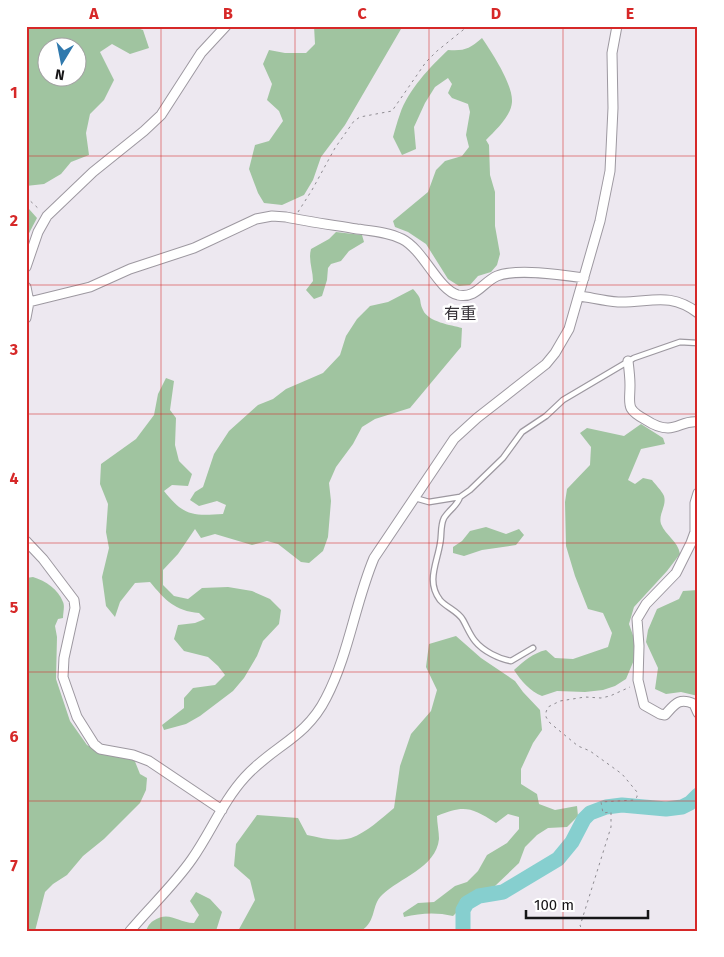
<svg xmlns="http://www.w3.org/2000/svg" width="724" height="957" font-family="'Fira Sans','Noto Sans JP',sans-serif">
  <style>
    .green { fill: #a0c4a0; fill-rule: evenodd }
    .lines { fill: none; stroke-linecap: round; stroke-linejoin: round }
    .river { stroke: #86cfcf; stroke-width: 15 }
    .lane-casing { stroke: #9d98a0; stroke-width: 7 }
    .street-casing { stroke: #9d98a0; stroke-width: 11 }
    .path { stroke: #8f8c92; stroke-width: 1; stroke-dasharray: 2.5 4; stroke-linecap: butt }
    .lane { stroke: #fff; stroke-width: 4.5 }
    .street { stroke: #fff; stroke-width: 9 }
    .grid { fill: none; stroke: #d62828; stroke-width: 1; stroke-opacity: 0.55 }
    .labels { text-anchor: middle; stroke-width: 5; stroke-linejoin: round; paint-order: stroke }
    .neighbourhood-label { font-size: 16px; fill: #353137; stroke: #fff }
    .neatline { fill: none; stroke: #d62828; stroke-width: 2 }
    .grid-label { font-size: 16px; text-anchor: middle; font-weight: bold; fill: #d62828 }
  </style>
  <rect width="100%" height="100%" fill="#ede8f0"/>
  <path class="green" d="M 26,26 L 132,26 L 143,30 L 149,48 L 130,54 L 112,44 L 100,52 L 114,80 L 104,100 L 90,114 L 86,133 L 89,155 L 71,162 L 61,174 L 44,184 L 26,186 ZM 48,48 L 78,48 L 78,78 L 48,78 Z
    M 314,26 L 404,26 L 401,29 L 345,125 L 321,157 L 313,180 L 304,195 L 282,205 L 264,203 L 258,193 L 249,169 L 255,145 L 269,141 L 283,121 L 279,111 L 267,100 L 272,84 L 263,64 L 269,50 L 285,53 L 306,53 L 315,44 Z
    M 482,38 C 492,53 513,84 512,102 C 511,116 496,130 486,140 L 489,145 L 490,175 L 495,192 L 495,226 L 500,254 L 497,265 L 491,272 L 478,276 L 470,285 L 459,286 L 448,279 L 426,244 L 408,232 L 395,227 L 393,221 L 428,192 L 436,170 L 445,161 L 462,156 L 469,147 L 466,135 L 470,112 L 468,104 L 452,98 L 448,93 L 452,84 L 448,78 L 435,87 L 425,103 L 414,127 L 416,149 L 402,155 L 393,137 C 395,130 397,122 400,114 C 408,90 430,67 448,50 C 465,51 469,49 482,38 Z
    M 29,209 L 37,218 L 26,239 L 26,210 Z
    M 336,232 L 362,235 L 364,242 L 349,251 L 341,261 L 331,264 L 328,268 L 327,280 L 322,296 L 314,299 L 306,290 L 313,281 C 313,270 308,260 311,249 L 329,239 Z
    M 413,289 C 424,301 418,299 423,310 C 428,322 451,325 462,328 L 461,347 L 410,408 L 375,419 L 362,427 L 353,444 L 336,467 L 329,483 L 331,501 L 328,537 L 323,551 L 309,563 L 301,562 L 278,544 L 267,541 L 252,545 L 215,534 L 201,538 L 195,529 L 178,554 L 163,570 L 163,585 L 174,596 L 188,599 L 202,588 L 228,587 L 252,591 L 270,599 L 281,610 L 279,624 L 263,641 L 257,656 L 244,678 L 233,691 L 200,716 L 186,724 L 164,730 L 162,725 L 184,708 L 184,698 L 193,688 L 215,685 L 225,675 L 218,666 L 208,657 L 184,651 L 174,639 L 178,625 L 195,623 L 205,619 L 199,613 C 175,611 165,600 150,582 L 135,583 L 120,602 L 115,617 L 106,606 L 102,577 L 109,548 L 106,532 L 108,504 L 100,484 L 101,464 L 136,439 L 154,415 L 158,394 L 166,378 L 174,381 L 170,410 L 176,418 L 175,445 L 179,461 L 192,474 L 188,486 L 172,485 L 164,491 C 184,516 192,516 223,514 L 226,505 L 217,501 L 199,506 L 190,500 L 195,492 L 203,487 L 214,454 L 229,431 L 258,405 L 273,399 L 286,389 L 323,373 L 340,355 L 346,336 L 357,319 L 370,306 L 388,302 Z
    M 641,424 L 663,438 L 665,444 L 641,449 L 628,480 L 635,484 L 643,478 L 652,480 C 655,484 662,491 664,496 C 667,506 658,514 661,524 C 666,536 678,541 680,554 L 667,571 L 634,607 L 629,624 L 635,641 L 634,660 L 626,679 L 615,686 L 603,690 L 585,692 L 557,691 L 542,696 C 530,691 521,681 514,670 C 524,661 533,653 546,650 L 555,658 L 573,659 L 608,647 L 612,633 L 603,613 L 588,609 L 575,576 L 566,546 L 565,502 L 567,489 L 590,465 L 591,447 L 580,433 L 587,428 L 624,436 Z
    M 486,527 L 506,534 L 519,529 L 524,535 L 516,545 L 482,550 L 464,556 L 453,553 L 453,547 L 462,541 L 470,531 Z
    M 33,577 C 46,581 58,589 63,602 C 65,606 63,613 63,618 L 58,619 L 55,626 L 57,637 L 56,679 L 70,721 L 87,745 L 96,750 L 134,759 L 140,774 L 147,778 L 146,790 L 140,803 L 104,839 L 83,856 L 67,875 L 53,884 L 45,892 L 35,931 L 26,931 L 26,578 Z
    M 698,590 L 698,696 L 681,692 L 666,694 L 655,689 L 658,668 L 646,642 L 648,630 L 657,609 L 679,599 L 683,591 Z
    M 456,636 L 481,658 L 515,681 L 523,692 L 540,710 L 542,730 L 533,743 L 521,769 L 521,784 L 537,794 L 539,804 L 555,810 L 577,806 L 578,816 L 567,827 L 548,828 L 537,835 L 525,847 L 519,863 L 495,886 L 476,891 L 461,899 L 458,911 L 453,916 C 436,912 421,913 404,917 L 403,913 L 418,903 L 434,902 L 455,886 L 467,882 L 478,871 L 487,855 L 507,843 L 519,829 L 519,817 L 508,814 L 496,823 C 471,807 464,805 437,816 C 437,823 439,832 439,839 C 436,868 399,878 382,895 C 371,905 377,921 361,931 L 238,931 L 255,900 L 250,880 L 234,866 L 236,844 L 257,815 L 298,818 L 307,835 C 321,838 337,842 351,838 C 366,833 382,818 394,808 L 400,766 L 411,734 L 431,711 L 437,690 L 426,667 L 429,644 Z
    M 196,892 L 210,899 L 222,912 L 216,931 L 186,931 L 172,929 L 171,931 L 146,931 C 148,926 149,924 153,921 C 169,910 176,922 194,923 L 199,915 L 190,901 Z"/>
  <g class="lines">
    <path class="river" d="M 463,931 L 463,910 L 467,903 L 479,896 L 503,892 L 558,859 L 572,842 L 584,819 L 590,813 L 606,807 L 622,805 L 666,809 L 682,807 L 690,803 L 698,795"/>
    <g class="lane-casing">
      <path id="lane" d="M 460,497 C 457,506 449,510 444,518 C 440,526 442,535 440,544 C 437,563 426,582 440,600 C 447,608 458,611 463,620 C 467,627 470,635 475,641 C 483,651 499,659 511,661 L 533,648
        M 415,498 L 429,502 L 460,497 L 470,490 L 503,458 L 522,432 L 546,416 L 563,400 L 634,358 L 680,342 L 698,343"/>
    </g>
    <g class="street-casing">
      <path id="street" d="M 26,267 L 38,232 L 47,216 L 93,172 L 144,131 L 161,115 L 201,53 L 226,26
        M 26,287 L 29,302 L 26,318
        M 580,296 C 593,298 605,301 618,302 C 650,303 669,291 698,313
        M 29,302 L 90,287 L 130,269 L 194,248 L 256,219 L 272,216 L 286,217 C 309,222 333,225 357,229 C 372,231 388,232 402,239 C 424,250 438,290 458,295 C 476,299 483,282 497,276 C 517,268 563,275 584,278
        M 628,361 C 629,369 630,377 630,385 C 630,405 625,409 646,420 C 652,424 660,428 668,428 C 679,428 685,420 698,422
        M 698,493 L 695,503 L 695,532 L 691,543 L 676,573 L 646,604 L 637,619 L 639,646 L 638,680 L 644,705 L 660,714 L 665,715 C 675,704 679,697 694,704 L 698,713
        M 26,541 L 43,559 L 74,600 L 75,608 L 64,658 L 63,677 L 77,717 L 94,744 L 100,749 L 133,755 L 149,761 L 222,810
        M 130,931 C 150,907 174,885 192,859 C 211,832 223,801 245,777 C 273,746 306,738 326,698 C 349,654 355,603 374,558 L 454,439 L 477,418 L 546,364 L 555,353 L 569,329 L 600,221 L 610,171 L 613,108 L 612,53 L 617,26"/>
    </g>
    <path class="path" d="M 26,197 L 40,210
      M 298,212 L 312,190 L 335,148 L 354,121 L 360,117 L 392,111 L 426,62 L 437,51 L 468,26
      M 586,931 L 580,926 L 611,827 L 611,812 L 603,813 L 601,802 L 634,800 L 637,797 L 637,792 L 622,774 L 590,751 L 578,746 L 550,723 L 546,717 L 546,712 L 548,707 L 560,701 L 585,697 L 601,698 L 610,696 L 630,687"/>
    <use href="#lane" class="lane"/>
    <use href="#street" class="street"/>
  </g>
  <path class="grid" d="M 161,26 L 161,931M 295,26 L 295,931M 429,26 L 429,931M 563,26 L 563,931M 26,156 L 698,156M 26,285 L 698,285M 26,414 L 698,414M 26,543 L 698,543M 26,672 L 698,672M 26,801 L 698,801"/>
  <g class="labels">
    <g class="neighbourhood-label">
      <text x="460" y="319">有重</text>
    </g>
  </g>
  <rect width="724" height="957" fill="none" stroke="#ffffff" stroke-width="55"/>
  <g transform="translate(62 62) rotate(190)"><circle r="24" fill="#ffffff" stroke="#a2a1a2"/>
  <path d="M0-4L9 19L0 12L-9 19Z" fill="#3079ad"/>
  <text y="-8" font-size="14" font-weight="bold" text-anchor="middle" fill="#161517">N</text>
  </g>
  <path d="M526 910v8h122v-8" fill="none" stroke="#161517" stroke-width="2.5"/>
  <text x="534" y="910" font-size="15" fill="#161517" stroke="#ffffff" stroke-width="4" paint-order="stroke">100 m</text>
  <rect x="28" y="28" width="668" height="902" class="neatline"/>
  <g class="grid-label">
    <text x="94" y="19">A</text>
    <text x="228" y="19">B</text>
    <text x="362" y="19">C</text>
    <text x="496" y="19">D</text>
    <text x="630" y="19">E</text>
    <text x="14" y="98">1</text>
    <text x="14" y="226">2</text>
    <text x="14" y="355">3</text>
    <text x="14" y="484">4</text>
    <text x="14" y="613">5</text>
    <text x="14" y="742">6</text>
    <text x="14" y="871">7</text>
  </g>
</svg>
